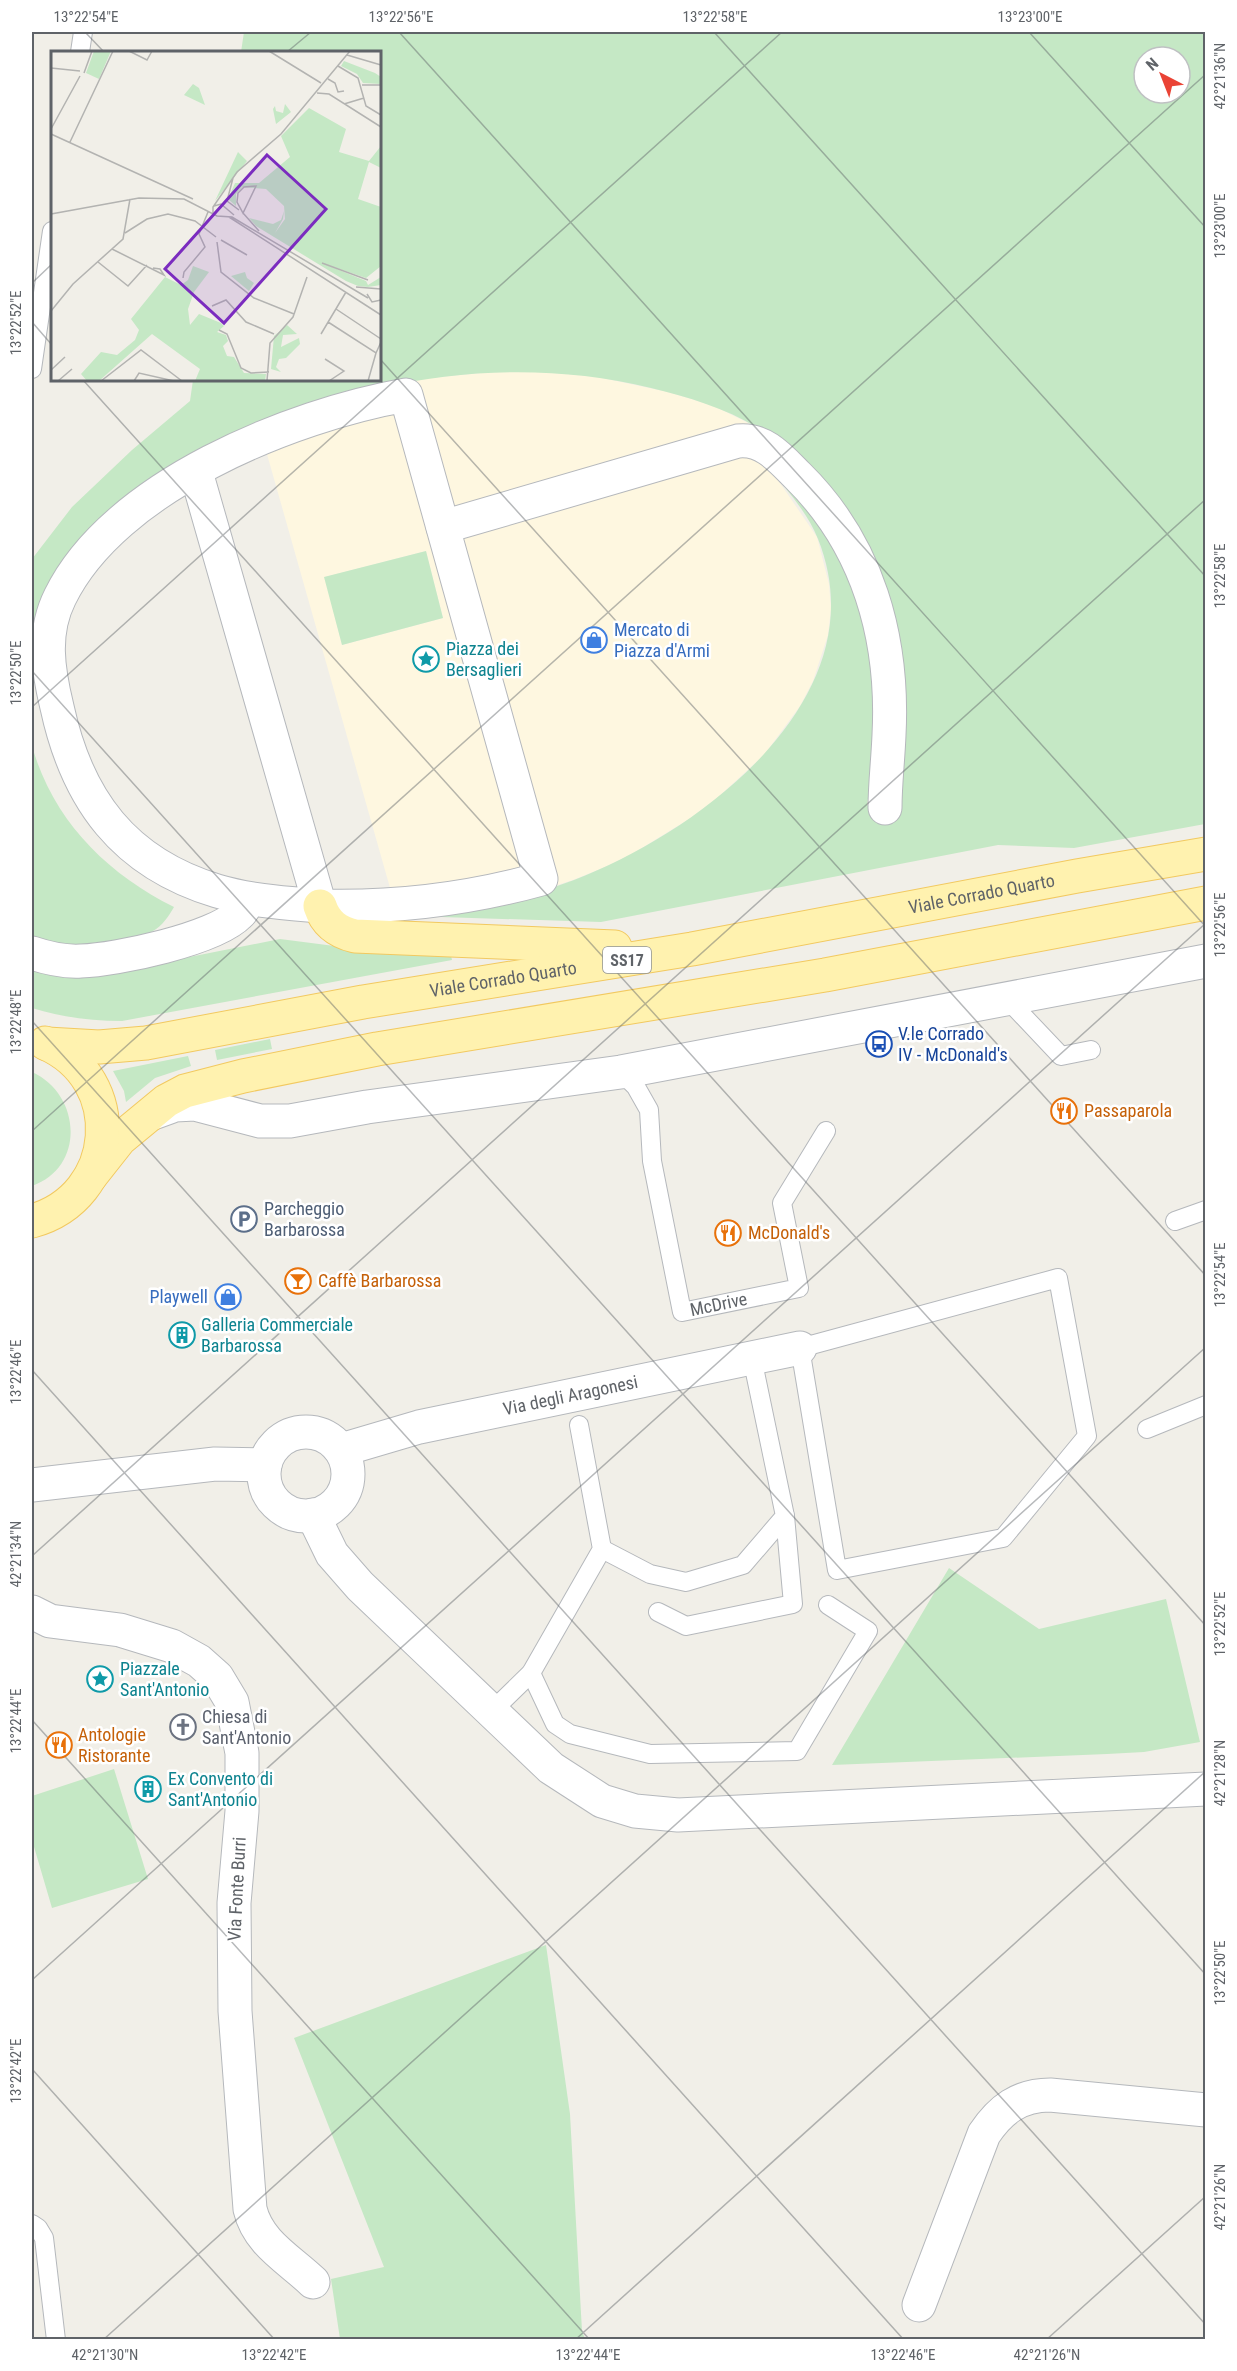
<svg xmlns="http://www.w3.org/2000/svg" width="1237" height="2371" font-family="'Roboto Condensed',sans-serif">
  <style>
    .commercial { fill: #fef7e0; fill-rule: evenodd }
    .green { fill: #c5e8c5; fill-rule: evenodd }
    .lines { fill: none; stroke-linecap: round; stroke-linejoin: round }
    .lane-casing { stroke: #b5b8bc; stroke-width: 20 }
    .street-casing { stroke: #b5b8bc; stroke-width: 35 }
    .primary-casing { stroke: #f2c960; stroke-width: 35 }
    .lane { stroke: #fff; stroke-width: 18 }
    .street { stroke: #fff; stroke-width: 33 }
    .primary { stroke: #fff2af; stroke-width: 33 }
    .ticks { fill: none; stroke: #5f6368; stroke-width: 1.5; stroke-opacity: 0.45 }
    .labels { text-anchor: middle; stroke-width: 5; stroke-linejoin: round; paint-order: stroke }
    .shield { fill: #fff; stroke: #8f9295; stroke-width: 1.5 }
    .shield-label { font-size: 16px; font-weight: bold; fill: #5f6368 }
    .shop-label { font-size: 18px; fill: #366cbe; stroke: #fff; text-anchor: start }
    .culture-label { font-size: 18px; fill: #0d838f; stroke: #fff; text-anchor: start }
    .street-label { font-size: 18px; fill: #5f6368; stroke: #fff }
    .transit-label { font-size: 18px; fill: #164399; stroke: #fff; text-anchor: start }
    .food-label { font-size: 18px; fill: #c56008; stroke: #fff; text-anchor: start }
    .service-label { font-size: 18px; fill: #4e5e75; stroke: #fff; text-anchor: start }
    .worship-label { font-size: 18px; fill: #5b616d; stroke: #fff; text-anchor: start }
    .inset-road { fill: none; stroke: #b3b3b1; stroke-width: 1.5 }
    .view { fill: #7b2cbf; fill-opacity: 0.15; stroke: #7b2cbf; stroke-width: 3 }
    .inset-edge { fill: none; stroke: #5f6368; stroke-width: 3 }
    .neatline { fill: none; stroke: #5f6368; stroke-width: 2 }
    .ticks-label { font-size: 15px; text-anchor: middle; fill: #5f6368 }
  </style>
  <rect width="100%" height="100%" fill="#f1efe8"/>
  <path class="commercial" d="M 491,372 L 543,372 L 593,376 L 668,392 L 714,406 L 756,427 L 776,440 L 812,471 L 835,495 L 868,547 L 879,573 L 895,633 L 903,725 L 894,810 L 867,805 L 876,744 L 876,715 L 866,630 L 850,572 L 823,523 L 791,486 L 769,467 L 817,537 L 829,584 L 831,609 L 828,635 L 813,681 L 800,706 L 764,755 L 716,799 L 689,819 L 632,854 L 605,867 L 573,880 L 517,898 L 398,916 L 259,426 L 310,406 L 370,390 L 429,378 ZM 426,551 L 443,618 L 342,645 L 325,577 Z"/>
  <path class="green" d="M 244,32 L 1205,32 L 1205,824 L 1074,848 L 998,845 L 601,922 L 441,917 L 442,912 C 487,904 532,896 574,880 C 702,831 881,696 818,539 C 807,511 784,487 766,464 C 787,482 807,501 823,523 C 880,602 882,713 867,805 L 894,810 C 907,714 909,605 853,520 C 829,484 795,451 758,428 C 725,408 688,397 651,388 C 504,352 348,380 214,448 C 172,469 127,496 94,530 C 66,559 45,594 32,632 L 32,559 L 72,507 L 132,450 L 190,401 L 193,380 L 380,380 L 380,52 L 241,52 ZM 1144,57 L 1180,57 L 1180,93 L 1144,93 Z
    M 426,551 L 443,618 L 342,645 L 324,577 Z
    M 32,746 C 53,820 106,873 174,907 C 168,917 163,925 153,931 C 126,947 58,952 32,935 Z
    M 280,939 L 350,948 L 450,951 L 452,960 L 122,1021 C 90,1021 62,1017 32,1008 L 32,970 L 119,971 Z
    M 270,1039 L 272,1049 L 217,1060 L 215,1050 Z
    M 188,1056 L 191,1066 L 155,1078 L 126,1102 L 124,1091 L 113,1071 Z
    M 32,1072 C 81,1094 86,1167 32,1186 Z
    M 949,1568 L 1039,1629 L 1166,1599 L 1200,1742 L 1144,1752 L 1107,1754 L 832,1765 Z
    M 114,1769 L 148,1879 L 52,1908 L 32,1840 L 32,1796 Z
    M 546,1945 L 570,2114 L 582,2331 L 585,2339 L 340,2339 L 331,2279 L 384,2267 L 294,2038 Z"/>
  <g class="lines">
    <g class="lane-casing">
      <g id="lane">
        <path d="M 80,52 L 83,32"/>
        <path d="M 32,369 L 52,231"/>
        <path d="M 1007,999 L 1061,1056 L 1091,1050"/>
        <path id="s1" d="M 621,1072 L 636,1087 L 649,1110 L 652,1161 L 682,1312 L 799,1288 L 782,1203 L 826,1131"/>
        <path d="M 1175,1221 L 1206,1210"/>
        <path d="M 1058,1278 L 1087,1436 L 1003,1538 L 837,1570 L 800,1348 Z"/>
        <path d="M 1147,1429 L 1206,1405"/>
        <path d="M 602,1549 L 650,1574 L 686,1582 L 743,1565 L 785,1516 L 752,1358"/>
        <path d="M 658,1612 L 686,1626 L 793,1604 L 785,1516"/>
        <path d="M 531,1673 L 555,1724 L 570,1734 L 650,1754 L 797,1751 L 868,1631 L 828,1605"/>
        <path d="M 491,1712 L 531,1673 L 602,1549 L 579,1425"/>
        <path d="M 32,2224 L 38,2228 L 44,2238 L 56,2340"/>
      </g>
    </g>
    <g class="street-casing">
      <g id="street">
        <path d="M 196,472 L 320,906 C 286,903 251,901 217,891 C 124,863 77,800 57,707 C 48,670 42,633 60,597 C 114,486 292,415 406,395 L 541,879 C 469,899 395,908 320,906"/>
        <path d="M 443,527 L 738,441 C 764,438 781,459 798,476 C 868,545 894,638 889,735 C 888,760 885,784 885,808"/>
        <path d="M 32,953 C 47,958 64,962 81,961 C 116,960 215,939 239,914 C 244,910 246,904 249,899"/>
        <path d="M 153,1113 L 175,1105 L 195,1104 L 260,1121 L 290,1121 L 367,1107 L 621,1072 L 1206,961"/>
        <circle cx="306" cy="1474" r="42"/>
        <path id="s2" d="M 341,1450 L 419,1427 L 800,1348"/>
        <path d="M 32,1485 L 215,1464 L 265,1465"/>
        <path d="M 313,1515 L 332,1554 L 360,1586 L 551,1768 L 602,1801 L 635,1811 L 678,1815 L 1206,1789"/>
        <path d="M 32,1612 L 50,1621 L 120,1630 L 172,1646 L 199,1661 L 217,1677 L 232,1702 L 242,1753 L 242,1811 L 234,1903 L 235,2011 L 250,2209 C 258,2243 289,2259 313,2282"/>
        <path d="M 919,2305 L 984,2134 C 1000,2110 1019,2095 1050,2095 L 1206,2110"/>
      </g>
    </g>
    <g class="primary-casing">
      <g id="primary">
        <path d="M 320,906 C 326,924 338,932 355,936 L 615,947"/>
        <path id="s3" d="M 47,1044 L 99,1047 L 146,1043 L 363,1002 L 692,949 L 1077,876 L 1206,854"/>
        <path d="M 90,1177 L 120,1139 L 166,1101 L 185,1091 L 243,1076 L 377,1049 L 825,975 L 1206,903"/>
        <path d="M 32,1221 C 119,1197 128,1079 45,1043"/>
      </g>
    </g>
    <use href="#lane" class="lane"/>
    <use href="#street" class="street"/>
    <use href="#primary" class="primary"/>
  </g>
  <path class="ticks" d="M 85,32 L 104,52M 399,32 L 1206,927M 714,32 L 1206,577M 1029,32 L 1206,228M 287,52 L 311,32M 32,283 L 52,264M 32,322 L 52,345M 380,359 L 1206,1276M 83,380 L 1206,1626M 32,671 L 1206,1975M 32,707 L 782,32M 32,1021 L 1206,2325M 32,1131 L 1206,74M 32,1370 L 904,2340M 32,1556 L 1206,499M 32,1720 L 590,2340M 32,1980 L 1206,923M 32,2069 L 275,2340M 103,2340 L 1206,1347M 575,2340 L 1206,1771M 1046,2340 L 1206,2196"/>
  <defs>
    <g id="shop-ring" transform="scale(1.35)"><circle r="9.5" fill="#fff" stroke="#3f7fe0" stroke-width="1.5"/><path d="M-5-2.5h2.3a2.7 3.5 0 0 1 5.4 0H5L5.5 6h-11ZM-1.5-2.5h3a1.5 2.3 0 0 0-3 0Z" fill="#3f7fe0"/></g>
    <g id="sight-ring" transform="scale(1.35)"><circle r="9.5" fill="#fff" stroke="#0f9aa8" stroke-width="1.5"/><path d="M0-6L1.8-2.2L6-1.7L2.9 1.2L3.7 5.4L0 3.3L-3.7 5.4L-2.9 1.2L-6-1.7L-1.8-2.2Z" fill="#0f9aa8"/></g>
    <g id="bus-ring" transform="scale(1.35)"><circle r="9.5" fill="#fff" stroke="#1a4fb4" stroke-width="1.5"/><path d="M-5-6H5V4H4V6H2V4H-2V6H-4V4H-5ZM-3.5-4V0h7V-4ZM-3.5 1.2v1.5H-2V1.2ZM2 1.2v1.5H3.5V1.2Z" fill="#1a4fb4"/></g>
    <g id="restaurant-ring" transform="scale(1.35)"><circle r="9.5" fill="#fff" stroke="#e8710a" stroke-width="1.5"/><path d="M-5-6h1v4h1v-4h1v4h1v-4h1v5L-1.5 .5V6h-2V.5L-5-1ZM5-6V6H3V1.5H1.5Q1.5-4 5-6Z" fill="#e8710a"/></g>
    <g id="parking-ring" transform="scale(1.35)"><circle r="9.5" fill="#fff" stroke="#5c6f8a" stroke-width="1.5"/><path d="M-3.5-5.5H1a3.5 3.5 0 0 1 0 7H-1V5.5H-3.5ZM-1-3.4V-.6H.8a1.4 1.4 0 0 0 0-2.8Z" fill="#5c6f8a"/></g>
    <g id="bar-ring" transform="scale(1.35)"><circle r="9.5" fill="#fff" stroke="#e8710a" stroke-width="1.5"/><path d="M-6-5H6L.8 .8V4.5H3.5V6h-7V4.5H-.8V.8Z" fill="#e8710a"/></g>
    <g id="building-ring" transform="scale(1.35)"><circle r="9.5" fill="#fff" stroke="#0f9aa8" stroke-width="1.5"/><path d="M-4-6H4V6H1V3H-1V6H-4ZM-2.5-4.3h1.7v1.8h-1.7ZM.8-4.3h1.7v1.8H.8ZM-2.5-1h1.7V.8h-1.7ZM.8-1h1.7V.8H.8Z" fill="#0f9aa8"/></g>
    <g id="church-ring" transform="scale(1.35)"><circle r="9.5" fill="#fff" stroke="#6b7280" stroke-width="1.5"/><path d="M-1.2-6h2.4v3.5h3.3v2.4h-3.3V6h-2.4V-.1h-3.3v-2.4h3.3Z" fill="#6b7280"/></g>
  </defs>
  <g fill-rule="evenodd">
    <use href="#shop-ring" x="594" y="640"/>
    <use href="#sight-ring" x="426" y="659"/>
    <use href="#bus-ring" x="879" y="1044"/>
    <use href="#restaurant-ring" x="1064" y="1111"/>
    <use href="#parking-ring" x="244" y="1219"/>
    <use href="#restaurant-ring" x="728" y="1233"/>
    <use href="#bar-ring" x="298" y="1281"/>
    <use href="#shop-ring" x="228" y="1297"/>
    <use href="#building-ring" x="182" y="1335"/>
    <use href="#sight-ring" x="100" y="1679"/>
    <use href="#church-ring" x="183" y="1727"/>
    <use href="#restaurant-ring" x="59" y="1745"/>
    <use href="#building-ring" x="148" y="1789"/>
  </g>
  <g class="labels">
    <rect class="shield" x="603" y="947" width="48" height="26" rx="4.5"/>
    <g class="shield-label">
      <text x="627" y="966">SS17</text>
    </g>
    <g class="shop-label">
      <text x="614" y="636">Mercato di<tspan x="614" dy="21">Piazza d'Armi</tspan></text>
      <text x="208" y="1303" text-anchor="end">Playwell</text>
    </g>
    <g class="culture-label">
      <text x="446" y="655">Piazza dei<tspan x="446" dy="21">Bersaglieri</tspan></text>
      <text x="201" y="1331">Galleria Commerciale<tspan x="201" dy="21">Barbarossa</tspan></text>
      <text x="120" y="1675">Piazzale<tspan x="120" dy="21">Sant'Antonio</tspan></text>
      <text x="168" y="1785">Ex Convento di<tspan x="168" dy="21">Sant'Antonio</tspan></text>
    </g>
    <g class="street-label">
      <text dy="6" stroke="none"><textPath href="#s3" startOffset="948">Viale Corrado Quarto</textPath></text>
      <text dy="6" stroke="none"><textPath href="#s3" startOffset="462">Viale Corrado Quarto</textPath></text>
      <text dy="6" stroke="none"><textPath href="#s1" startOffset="290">McDrive</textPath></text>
      <text dy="6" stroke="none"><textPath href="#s2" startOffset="236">Via degli Aragonesi</textPath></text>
      <text transform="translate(237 1889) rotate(-87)" y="6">Via Fonte Burri</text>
    </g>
    <g class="transit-label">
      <text x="898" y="1040">V.le Corrado<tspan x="898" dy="21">IV - McDonald's</tspan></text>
    </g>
    <g class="food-label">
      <text x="1084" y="1117">Passaparola</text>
      <text x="748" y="1239">McDonald's</text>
      <text x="318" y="1287">Caffè Barbarossa</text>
      <text x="78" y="1741">Antologie<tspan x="78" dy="21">Ristorante</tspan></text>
    </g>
    <g class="service-label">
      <text x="264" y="1215">Parcheggio<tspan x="264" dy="21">Barbarossa</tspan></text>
    </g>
    <g class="worship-label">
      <text x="202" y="1723">Chiesa di<tspan x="202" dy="21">Sant'Antonio</tspan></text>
    </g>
  </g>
  <g transform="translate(51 51)">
    <rect width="330" height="330" fill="#f1efe8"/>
    <path d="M 43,0 L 60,0 L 48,28 L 35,22 ZM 293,10 L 324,22 L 330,26 L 330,33 L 312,32 L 306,23 L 290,15 ZM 142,33 L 148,37 L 154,54 L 133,44 ZM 234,53 L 240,61 L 225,73 L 222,58 L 224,55 L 225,60 L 232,62 ZM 258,57 L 295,78 L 288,101 L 318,110 L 330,95 L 330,117 L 318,111 L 307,148 L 330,156 L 330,215 L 315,227 L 271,212 L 315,230 L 317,234 L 330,226 L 330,234 L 317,236 L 307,235 L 295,230 L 205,175 L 198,167 L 222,173 L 230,169 L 233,160 L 232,168 L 224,182 L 234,168 L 233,155 L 215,138 L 191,136 L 185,143 L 185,155 L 177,148 L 184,132 L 208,132 L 239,106 L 230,85 ZM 187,101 L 196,110 L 164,150 ZM 142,215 L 158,221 L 143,241 L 137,258 L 139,274 L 148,263 L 170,272 L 173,275 L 166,281 L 175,284 L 177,290 L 172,295 L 176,305 L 183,306 L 193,322 L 215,323 L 214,330 L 144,330 L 149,318 L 101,283 L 48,330 L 36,330 L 30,323 L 50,301 L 66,304 L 84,289 L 88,279 L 80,268 L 114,226 L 130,234 L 137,229 ZM 194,221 L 196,227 L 203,232 L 198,240 L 180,225 ZM 236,274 L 246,283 L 232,284 L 230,296 L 248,287 L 249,293 L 235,307 L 228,308 L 225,316 L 230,321 L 220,318 L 223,285 Z" fill="#c5e8c5"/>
    <path class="inset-road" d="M 78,0 L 96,9 L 101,0M 218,0 L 270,32M 296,4 L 330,14M 287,15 L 307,27 L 315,55 L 330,64M 0,17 L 29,20M 33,22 L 41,0M 277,28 L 284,32 L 287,41 L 293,40M 311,34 L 330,34M 266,42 L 278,43 L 330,76M 293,53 L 313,47M 0,78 L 29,25M 0,83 L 142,148M 19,91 L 62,0M 182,127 L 176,150 L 188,159M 205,135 L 192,162 L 186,151 L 187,142 L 193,136 ZM 163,155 L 170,153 L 183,164M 162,162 L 162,156 L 186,121 L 230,83 L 299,0M 192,162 L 208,180M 0,163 L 88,147 L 133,148 L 166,165 L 181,166 L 317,247M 178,166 L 330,264M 74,182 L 96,168 L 117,163 L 144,170 L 165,186M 170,189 L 196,204M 166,191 L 170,221 L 203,247 L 243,263M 61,198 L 113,224 L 109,218 L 102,217M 47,211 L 77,235 L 96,214M 271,212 L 317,229M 132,227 L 133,221 L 154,196 L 148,183 L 157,161M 305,236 L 330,238M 316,243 L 321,251 L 330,249M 161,255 L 175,249 L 195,271 L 223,283M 285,258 L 330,288M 0,260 L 22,233 L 72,188 L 79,148M 277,271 L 325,302 L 330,291M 168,279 L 176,283 L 190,317 L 200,322 L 218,321M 270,283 L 295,241M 274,308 L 293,320 L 278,330M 0,319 L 14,306M 7,330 L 21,318M 50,330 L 90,299 L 131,330M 83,330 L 88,322 L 123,330M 216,330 L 219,292 L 242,266 L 256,226M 317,330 L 325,302"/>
    <path class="view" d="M 216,104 L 275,158 L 173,272 L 114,218 Z"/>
    <rect width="330" height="330" class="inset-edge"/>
  </g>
  <rect width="1237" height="2371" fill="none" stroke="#ffffff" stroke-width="66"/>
  <g transform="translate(1162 75) rotate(318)"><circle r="28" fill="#ffffff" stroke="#bfc1c3" stroke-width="1.5"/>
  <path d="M0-4.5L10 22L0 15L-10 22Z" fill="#ea4335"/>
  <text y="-9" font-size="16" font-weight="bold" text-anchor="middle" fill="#5f6368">N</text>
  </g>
  <rect x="33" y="33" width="1171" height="2305" class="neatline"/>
  <g class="ticks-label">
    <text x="86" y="22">13°22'54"E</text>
    <text x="401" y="22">13°22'56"E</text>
    <text x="715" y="22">13°22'58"E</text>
    <text x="1030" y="22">13°23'00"E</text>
    <text transform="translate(1220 76) rotate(-90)" y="5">42°21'36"N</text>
    <text transform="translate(1220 226) rotate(-90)" y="5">13°23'00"E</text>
    <text transform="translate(16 323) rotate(-90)" y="5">13°22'52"E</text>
    <text transform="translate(1220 576) rotate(-90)" y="5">13°22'58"E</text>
    <text transform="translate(16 673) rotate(-90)" y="5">13°22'50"E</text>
    <text transform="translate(1220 925) rotate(-90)" y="5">13°22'56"E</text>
    <text transform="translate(16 1022) rotate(-90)" y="5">13°22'48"E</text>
    <text transform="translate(1220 1275) rotate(-90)" y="5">13°22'54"E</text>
    <text transform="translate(16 1372) rotate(-90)" y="5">13°22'46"E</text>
    <text transform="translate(16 1554) rotate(-90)" y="5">42°21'34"N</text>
    <text transform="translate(1220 1624) rotate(-90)" y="5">13°22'52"E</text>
    <text transform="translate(16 1721) rotate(-90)" y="5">13°22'44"E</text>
    <text transform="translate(1220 1773) rotate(-90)" y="5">42°21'28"N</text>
    <text transform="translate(1220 1973) rotate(-90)" y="5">13°22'50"E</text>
    <text transform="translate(16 2071) rotate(-90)" y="5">13°22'42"E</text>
    <text transform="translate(1220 2197) rotate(-90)" y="5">42°21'26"N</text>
    <text x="105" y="2360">42°21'30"N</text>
    <text x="274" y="2360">13°22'42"E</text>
    <text x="588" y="2360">13°22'44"E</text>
    <text x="903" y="2360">13°22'46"E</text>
    <text x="1047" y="2360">42°21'26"N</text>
  </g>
</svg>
